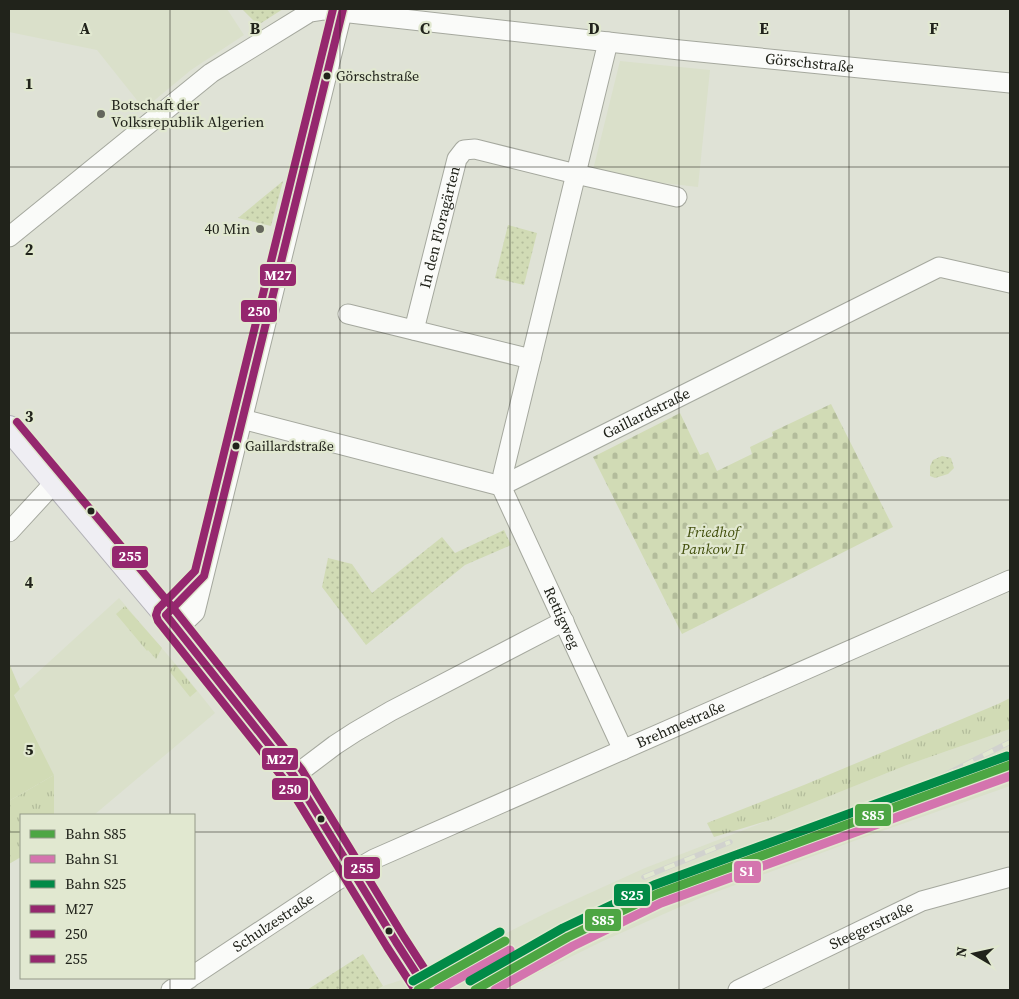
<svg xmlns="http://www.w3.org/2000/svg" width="1019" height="999" font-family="'Source Serif 4',serif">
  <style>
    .built { fill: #dae0ca }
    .grass { fill: url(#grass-tufts) }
    .cemetery { fill: url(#cemetery-stones) }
    .park { fill: url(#park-dots) }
    .pitch { fill: #d1dbb5 }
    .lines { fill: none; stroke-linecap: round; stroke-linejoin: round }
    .minor-casing { stroke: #a5a89e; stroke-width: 21 }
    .major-casing { stroke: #b2b1b6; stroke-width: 26 }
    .minor { stroke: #fafbf9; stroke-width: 19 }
    .major { stroke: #efeef3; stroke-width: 24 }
    .tram { stroke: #d1d2ce; stroke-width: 1 }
    .rail-casing { stroke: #d1d2ce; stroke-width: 5.5 }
    .rail { stroke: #e1e8d0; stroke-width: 4; stroke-dasharray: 11; stroke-linecap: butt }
    .bus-1-casing { stroke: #e1e8d0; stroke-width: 11 }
    .bus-2-casing { stroke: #e1e8d0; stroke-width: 11 }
    .bus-3-casing { stroke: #e1e8d0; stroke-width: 11 }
    .bus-1 { stroke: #95276e; stroke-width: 8 }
    .bus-2 { stroke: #95276e; stroke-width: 8 }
    .bus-3 { stroke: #95276e; stroke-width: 8 }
    .rail-1-casing { stroke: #e1e8d0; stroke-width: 12 }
    .rail-2-casing { stroke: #e1e8d0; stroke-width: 12 }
    .rail-3-casing { stroke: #e1e8d0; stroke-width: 12 }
    .rail-1 { stroke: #4da643; stroke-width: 9 }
    .rail-2 { stroke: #d474ae; stroke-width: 9 }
    .rail-3 { stroke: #018a47; stroke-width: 9 }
    .grid { fill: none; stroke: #21231b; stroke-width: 1; stroke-opacity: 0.55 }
    .bus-dot { fill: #21231b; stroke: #e1e8d0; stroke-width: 2 }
    .poi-dot { fill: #64665c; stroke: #e1e8d0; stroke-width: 2 }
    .labels { text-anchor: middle; stroke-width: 4.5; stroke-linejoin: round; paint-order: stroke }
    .bus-label { font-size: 14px; fill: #21231b; stroke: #e1e8d0; text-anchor: start }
    .street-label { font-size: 15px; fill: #21231b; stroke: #e1e8d0 }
    .poi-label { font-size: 15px; fill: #21231b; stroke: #e1e8d0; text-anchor: start }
    .park-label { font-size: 15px; font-style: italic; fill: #43500d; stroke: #e1e8d0 }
    .grid-label { font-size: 16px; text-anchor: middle; font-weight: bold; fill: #21231b; stroke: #e1e8d0; stroke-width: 4.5; stroke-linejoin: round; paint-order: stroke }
    .line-badge { stroke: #e1e8d0; stroke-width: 2 }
    .badge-label { font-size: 14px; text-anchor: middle; font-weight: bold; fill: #fff }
  </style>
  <defs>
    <pattern id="grass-tufts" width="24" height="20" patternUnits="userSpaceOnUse" patternTransform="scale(1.25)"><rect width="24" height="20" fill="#d1dbb5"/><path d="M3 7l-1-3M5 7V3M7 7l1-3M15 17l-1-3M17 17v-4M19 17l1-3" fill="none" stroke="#b3bc9b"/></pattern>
    <pattern id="cemetery-stones" width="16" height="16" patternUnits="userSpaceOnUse" patternTransform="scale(1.25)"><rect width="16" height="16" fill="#d1dbb5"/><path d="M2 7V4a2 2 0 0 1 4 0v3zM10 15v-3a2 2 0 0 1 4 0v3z" fill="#b3bc9b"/></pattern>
    <pattern id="park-dots" width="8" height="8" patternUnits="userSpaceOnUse" patternTransform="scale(1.25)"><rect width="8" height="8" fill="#d1dbb5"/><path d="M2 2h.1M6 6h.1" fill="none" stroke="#b3bc9b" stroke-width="1.8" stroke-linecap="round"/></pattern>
  </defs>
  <rect width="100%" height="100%" fill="#dfe2d6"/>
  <path class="built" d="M 9,9 L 227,9 L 244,35 L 191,70 L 144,109 L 97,50 L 9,32 Z
    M 620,61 L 710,70 L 698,187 L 629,179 L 593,170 Z
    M 119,598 L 184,674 L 215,713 L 94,815 L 54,815 L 54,775 L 14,694 Z
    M 1010,729 L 1010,786 L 862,838 L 700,898 L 603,941 L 538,973 L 508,990 L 377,990 L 383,986 L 438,968 L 548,912 L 645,868 L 770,820 L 907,765 Z"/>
  <path class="grass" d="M 125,606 L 162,648 L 156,659 L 148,650 L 147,651 L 116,614 Z
    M 175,664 L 197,691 L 190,697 L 170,672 L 170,670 Z
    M 1010,698 L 1010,729 L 907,765 L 770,820 L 714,837 L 707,823 L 804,785 L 998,704 Z
    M 54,775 L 54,815 L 21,815 L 21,857 L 9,864 L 9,801 Z"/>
  <path class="cemetery" d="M 831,404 L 893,527 L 682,634 L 593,457 L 680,413 L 700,455 L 708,452 L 717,471 L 752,454 L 750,447 L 773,436 L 772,432 Z"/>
  <path class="park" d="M 242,9 L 283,9 L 258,25 Z
    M 283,181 L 271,226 L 238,218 Z
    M 508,225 L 537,233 L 524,285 L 495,278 Z
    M 942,456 L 951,458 L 954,468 L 948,474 L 935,478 L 930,476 L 930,466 L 933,460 Z
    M 504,530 L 511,545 L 465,565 L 366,645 L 322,587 L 328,558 L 352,564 L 372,593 L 442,537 L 455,553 Z
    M 363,954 L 383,986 L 377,990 L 307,990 Z"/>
  <path class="pitch" d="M 9,663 L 20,689 L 14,695 L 54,775 L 9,801 Z"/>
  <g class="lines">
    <g class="minor-casing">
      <g id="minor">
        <path id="s1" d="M 9,237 L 211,73 L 310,12 L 323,10 L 680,50 L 1010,83"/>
        <path d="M 348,314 L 531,359"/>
        <path id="s2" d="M 414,330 L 457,159 L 464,150 L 475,149 L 576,174 L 677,197"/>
        <path id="s3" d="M 242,419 L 501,486 L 939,267 L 1010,283"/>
        <path d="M 501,486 L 503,474 L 608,42"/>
        <path id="s4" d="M 501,486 L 623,750"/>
        <path d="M 9,532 L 55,482"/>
        <path d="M 166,615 L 203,577"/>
        <path d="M 177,629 L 195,612 L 343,9"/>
        <path d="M 294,776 L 335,745 L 355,732 L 391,711 L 564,621"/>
        <path id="s5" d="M 194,975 L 336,881 L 374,859 L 1010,580"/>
        <path d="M 171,990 L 190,978"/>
        <path id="s6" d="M 738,990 L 922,901 L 1010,877"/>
      </g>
    </g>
    <g class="major-casing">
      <path id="major" d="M 9,428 L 166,615 L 294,776 L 396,942 L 427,990"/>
    </g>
    <use href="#minor" class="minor"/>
    <use href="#major" class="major"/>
    <path class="tram" d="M 446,989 L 562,928 L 638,894 L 808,830"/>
    <g class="rail-casing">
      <path id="rail" d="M 884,803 L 923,786 L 1010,742
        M 644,877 L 730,842"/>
    </g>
    <use href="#rail" class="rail"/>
    <g class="bus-1-casing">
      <path id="bus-1" d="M 343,9 L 204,576 L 166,615 L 294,776 L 396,942 L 427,990"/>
    </g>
    <g class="bus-2-casing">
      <path id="bus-2" d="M 333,9 L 195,571 L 158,609 L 156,615 L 158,621 L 286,782 L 387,947 L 415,990"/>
    </g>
    <g class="bus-3-casing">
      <path id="bus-3" d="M 17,422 L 174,609 L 302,770 L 404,937 L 435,985"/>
    </g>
    <use href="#bus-1" class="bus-1"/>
    <use href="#bus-2" class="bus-2"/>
    <use href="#bus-3" class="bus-3"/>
    <g class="rail-1-casing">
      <path id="rail-1" d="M 418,990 L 505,941
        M 475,990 L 568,937 L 657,894 L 1010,765"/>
    </g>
    <g class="rail-2-casing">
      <path id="rail-2" d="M 438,990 L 510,950
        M 495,990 L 573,946 L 661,903 L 1010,776"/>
    </g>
    <g class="rail-3-casing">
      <path id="rail-3" d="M 413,981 L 500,932
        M 470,981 L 563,928 L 654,885 L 1007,756"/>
    </g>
    <use href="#rail-1" class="rail-1"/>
    <use href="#rail-2" class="rail-2"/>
    <use href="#rail-3" class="rail-3"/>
  </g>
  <path class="grid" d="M 170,9 L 170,815M 340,9 L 340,990M 510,9 L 510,990M 679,9 L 679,990M 849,9 L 849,990M 9,167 L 1010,167M 9,333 L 1010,333M 9,500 L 1010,500M 9,666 L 1010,666M 9,832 L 21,832M 194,832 L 1010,832M 170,978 L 170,990"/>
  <g class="bus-dot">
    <circle cx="327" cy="76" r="4.5"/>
    <circle cx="236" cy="446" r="4.5"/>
    <circle cx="91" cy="511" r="4.5"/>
    <circle cx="321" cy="819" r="4.5"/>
    <circle cx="389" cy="931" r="4.5"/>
  </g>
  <g class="poi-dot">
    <circle cx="101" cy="114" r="5"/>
    <circle cx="260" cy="229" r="5"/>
  </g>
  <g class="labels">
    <g class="bus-label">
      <text x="336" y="81">Görschstraße</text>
      <text x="245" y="451">Gaillardstraße</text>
    </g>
    <g class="street-label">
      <text dy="5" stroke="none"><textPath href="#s1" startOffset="879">Görschstraße</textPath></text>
      <text dy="5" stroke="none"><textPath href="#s2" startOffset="106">In den Floragärten</textPath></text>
      <text dy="5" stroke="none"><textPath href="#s3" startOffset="430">Gaillardstraße</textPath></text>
      <text dy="5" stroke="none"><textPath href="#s4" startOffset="145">Rettigweg</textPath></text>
      <text dy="5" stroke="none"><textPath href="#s5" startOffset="549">Brehmestraße</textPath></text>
      <text dy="5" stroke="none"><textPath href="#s5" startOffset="95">Schulzestraße</textPath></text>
      <text dy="5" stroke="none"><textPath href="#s6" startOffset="148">Steegerstraße</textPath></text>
    </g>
    <g class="poi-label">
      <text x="111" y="110">Botschaft der<tspan x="111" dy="17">Volksrepublik Algerien</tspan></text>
      <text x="250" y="234" text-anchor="end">40 Min</text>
    </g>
    <g class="park-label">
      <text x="713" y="537">Friedhof<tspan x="713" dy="17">Pankow II</tspan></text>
    </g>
  </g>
  <g class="grid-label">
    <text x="85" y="34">A</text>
    <text x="255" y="34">B</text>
    <text x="425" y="34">C</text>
    <text x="594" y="34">D</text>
    <text x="764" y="34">E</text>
    <text x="934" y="34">F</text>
    <text x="29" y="89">1</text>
    <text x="29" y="255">2</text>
    <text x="29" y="422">3</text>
    <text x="29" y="588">4</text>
    <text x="29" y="755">5</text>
  </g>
  <g class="line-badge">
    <rect x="259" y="263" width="38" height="24" rx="5" fill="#95276e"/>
    <rect x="240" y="299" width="38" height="24" rx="5" fill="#95276e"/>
    <rect x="111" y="545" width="38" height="24" rx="5" fill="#95276e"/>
    <rect x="261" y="747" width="38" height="24" rx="5" fill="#95276e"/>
    <rect x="271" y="777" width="38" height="24" rx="5" fill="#95276e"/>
    <rect x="854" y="803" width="38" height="24" rx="5" fill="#4da643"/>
    <rect x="343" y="856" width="38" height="24" rx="5" fill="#95276e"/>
    <rect x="733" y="860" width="29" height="24" rx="5" fill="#d474ae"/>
    <rect x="613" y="883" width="38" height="24" rx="5" fill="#018a47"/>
    <rect x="584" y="908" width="38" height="24" rx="5" fill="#4da643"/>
  </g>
  <g class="badge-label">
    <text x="278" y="280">M27</text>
    <text x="259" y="316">250</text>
    <text x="130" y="561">255</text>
    <text x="280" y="764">M27</text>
    <text x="290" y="794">250</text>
    <text x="873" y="820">S85</text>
    <text x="362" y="873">255</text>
    <text x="747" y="876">S1</text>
    <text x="632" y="900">S25</text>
    <text x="603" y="925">S85</text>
  </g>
  <rect width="1019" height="999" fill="none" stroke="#21231b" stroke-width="20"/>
  <rect x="20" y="814" width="175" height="165" fill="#e1e8d0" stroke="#949988"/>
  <rect x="30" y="830" width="25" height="8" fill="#4da643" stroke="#949988"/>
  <text x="65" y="839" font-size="15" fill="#21231b">Bahn S85</text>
  <rect x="30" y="855" width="25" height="8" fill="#d474ae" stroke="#949988"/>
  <text x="65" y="864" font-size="15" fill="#21231b">Bahn S1</text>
  <rect x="30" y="880" width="25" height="8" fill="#018a47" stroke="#949988"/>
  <text x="65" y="889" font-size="15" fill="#21231b">Bahn S25</text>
  <rect x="30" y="905" width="25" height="8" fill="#95276e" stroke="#949988"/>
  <text x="65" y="914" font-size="15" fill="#21231b">M27</text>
  <rect x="30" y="930" width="25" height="8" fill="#95276e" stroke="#949988"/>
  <text x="65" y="939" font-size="15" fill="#21231b">250</text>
  <rect x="30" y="955" width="25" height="8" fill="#95276e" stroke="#949988"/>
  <text x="65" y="964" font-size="15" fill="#21231b">255</text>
  <g transform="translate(974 954) rotate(279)" stroke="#e1e8d0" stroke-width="4" paint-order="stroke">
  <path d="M0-4L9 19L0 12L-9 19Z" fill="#21231b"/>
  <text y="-8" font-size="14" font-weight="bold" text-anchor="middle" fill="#21231b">N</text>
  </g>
</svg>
